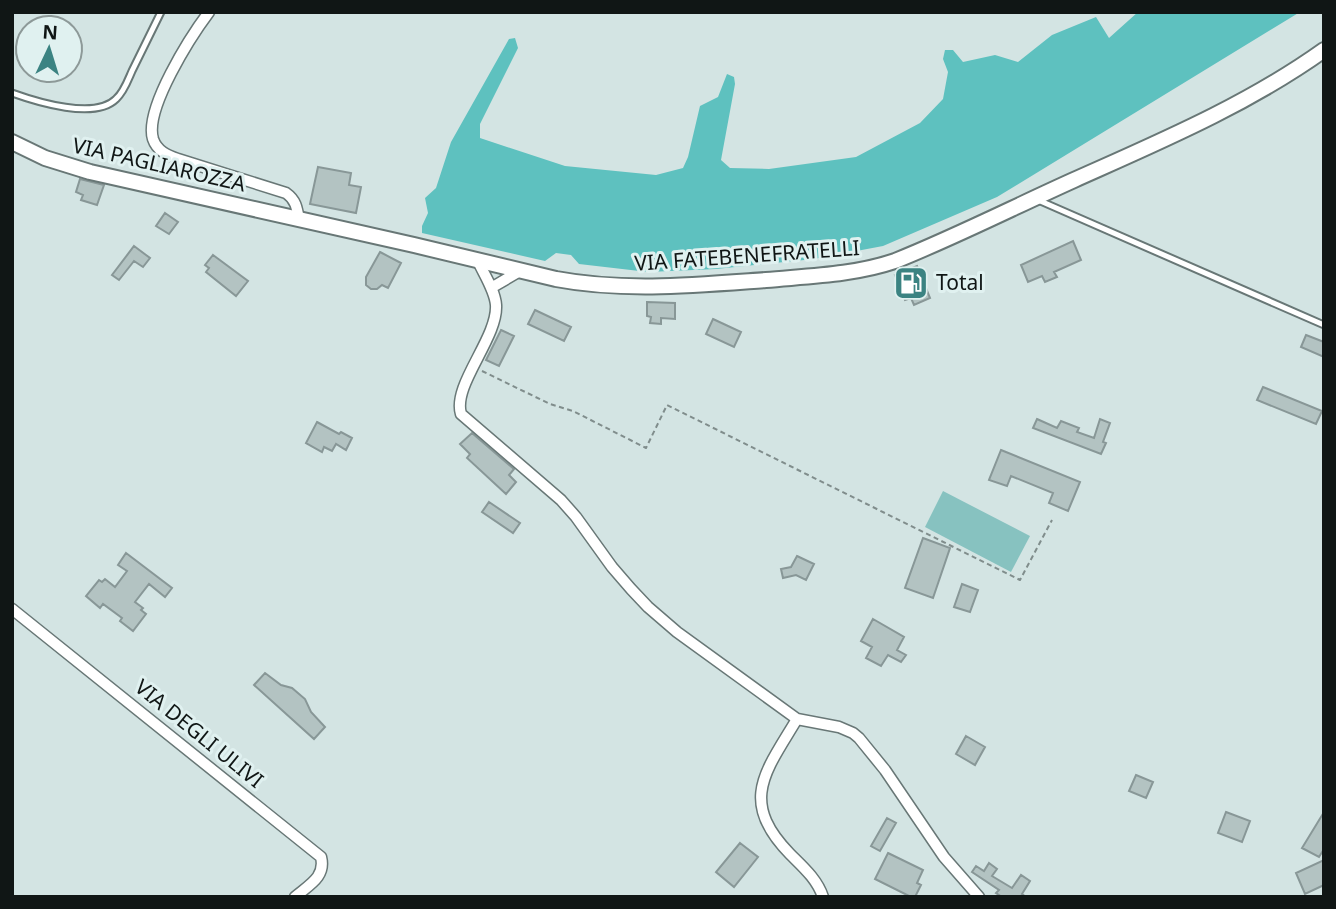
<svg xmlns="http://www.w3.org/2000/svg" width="1336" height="909" font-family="'Noto Sans',sans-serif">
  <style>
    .green { fill: #87c2c0 }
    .forest { fill: #5ec1bf }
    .building { fill: #b3c3c2; stroke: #889797; stroke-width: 2 }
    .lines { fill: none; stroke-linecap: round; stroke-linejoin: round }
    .lane-casing { stroke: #687776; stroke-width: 9 }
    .street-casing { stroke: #687776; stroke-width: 13 }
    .secondary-casing { stroke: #687776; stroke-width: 18 }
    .path { stroke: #808d8c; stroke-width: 2; stroke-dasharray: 5 3.5; stroke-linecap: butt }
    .lane { stroke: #fff; stroke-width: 5 }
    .street { stroke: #fff; stroke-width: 10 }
    .secondary { stroke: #fff; stroke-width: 14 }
    .labels { text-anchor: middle; stroke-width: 6; stroke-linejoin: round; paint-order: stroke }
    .street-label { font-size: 21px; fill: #101615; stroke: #e0f1f0 }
    .poi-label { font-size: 21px; fill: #101615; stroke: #e0f1f0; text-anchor: start }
  </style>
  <rect width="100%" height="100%" fill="#d3e4e3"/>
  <path class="green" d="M 943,491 L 1030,536 L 1011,572 L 925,527 Z"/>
  <path class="forest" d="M 1138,12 L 1300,12 L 997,197 L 883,246 L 814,259 L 716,269 L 648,272 L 579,264 L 571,255 L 556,253 L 545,261 L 422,233 L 422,226 L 428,213 L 425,198 L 436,188 L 451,142 L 509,39 L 515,38 L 518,48 L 480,124 L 480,138 L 565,166 L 656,175 L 683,168 L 688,157 L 700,106 L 718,97 L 727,74 L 734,77 L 735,84 L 721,160 L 730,168 L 769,169 L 856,157 L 920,123 L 943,99 L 948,72 L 943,59 L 945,50 L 953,50 L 963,62 L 995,55 L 1018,62 L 1052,35 L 1096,17 L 1109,38 Z"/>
  <path class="building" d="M 318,167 L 351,173 L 349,185 L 361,187 L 356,213 L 310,204 Z
    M 80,179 L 104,185 L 97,205 L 81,200 L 83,195 L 76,192 Z
    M 165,213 L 178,222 L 169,234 L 156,226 Z
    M 1073,241 L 1081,260 L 1054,272 L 1057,277 L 1045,282 L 1042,276 L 1028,282 L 1021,265 Z
    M 134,246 L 150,258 L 143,267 L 134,261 L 119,280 L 112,275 Z
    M 380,252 L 401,263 L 388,288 L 382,285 L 377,289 L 371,289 L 366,285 L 366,277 Z
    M 213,255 L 248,281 L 236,296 L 206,272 L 209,268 L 205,265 Z
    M 917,266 L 930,298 L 914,305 L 911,298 L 905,300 L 895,275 Z
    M 647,302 L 675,303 L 675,319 L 661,318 L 661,324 L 650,323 L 651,317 L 647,316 Z
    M 535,310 L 571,327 L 564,341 L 528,324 Z
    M 713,319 L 741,332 L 734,347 L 706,334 Z
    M 501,330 L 514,336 L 499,366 L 486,360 Z
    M 1306,335 L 1324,342 L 1324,357 L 1301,347 Z
    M 1263,387 L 1322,411 L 1316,424 L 1257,400 Z
    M 1037,419 L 1057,428 L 1061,421 L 1079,428 L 1077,432 L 1094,438 L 1100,419 L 1110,423 L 1103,442 L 1106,443 L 1101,454 L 1033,428 Z
    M 317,422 L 339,434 L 341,432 L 352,438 L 346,450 L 336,444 L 332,451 L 324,447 L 322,452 L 306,443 Z
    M 472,433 L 514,469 L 509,475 L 516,482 L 506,494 L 467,458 L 470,454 L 460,444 Z
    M 1001,450 L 1080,482 L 1068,511 L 1049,503 L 1053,493 L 1011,476 L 1007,486 L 989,480 Z
    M 489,502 L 520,523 L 513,533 L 482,512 Z
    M 923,538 L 950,548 L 933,598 L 905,588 Z
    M 126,553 L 172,588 L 165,597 L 149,584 L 135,602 L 143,608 L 141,610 L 146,614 L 133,631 L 120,621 L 122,618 L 103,604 L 100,608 L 86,596 L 99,580 L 102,582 L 105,579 L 115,587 L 127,571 L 118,565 Z
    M 797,556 L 814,564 L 806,580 L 796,575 L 783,578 L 781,569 L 791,567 Z
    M 962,584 L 978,590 L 970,612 L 954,607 Z
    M 873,619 L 904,637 L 897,650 L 906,655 L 901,662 L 888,655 L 881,666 L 866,658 L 872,647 L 861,641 Z
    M 265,673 L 281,685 L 292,688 L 305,699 L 311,712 L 325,727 L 314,739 L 254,685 Z
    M 966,736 L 985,747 L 975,765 L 956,754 Z
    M 1136,775 L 1153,782 L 1146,798 L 1129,791 Z
    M 1226,812 L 1250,821 L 1242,842 L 1218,833 Z
    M 1324,812 L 1324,849 L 1319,857 L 1302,848 Z
    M 887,818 L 896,823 L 880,851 L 871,846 Z
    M 740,843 L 758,857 L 734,887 L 716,872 Z
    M 888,853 L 923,870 L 917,883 L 921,885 L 915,897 L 911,897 L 875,879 Z
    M 1324,860 L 1324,885 L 1305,894 L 1296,873 Z
    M 989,863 L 997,869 L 992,876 L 1012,888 L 1021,875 L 1030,881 L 1022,894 L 1026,897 L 1002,897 L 996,893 L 999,890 L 972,872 L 976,866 L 984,871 Z"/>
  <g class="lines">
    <g class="lane-casing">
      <path id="lane" d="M 12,93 C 37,102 95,120 116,99 C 124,92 128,80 132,71 C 142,51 151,32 161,12
        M 1038,200 L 1324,325"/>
    </g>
    <g class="street-casing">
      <path id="street" d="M 209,12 C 191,36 144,109 153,139 C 157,151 167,155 178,159 L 286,193 C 296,200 297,208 299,220
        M 477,259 C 483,273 495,290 496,305 C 498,338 452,385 461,414 L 561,500 L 576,517 L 612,567 L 631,589 L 648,607 L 677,632 L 797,719 L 839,727 L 853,733 L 859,738 L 885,770 L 944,857 L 979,897
        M 491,288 L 520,271
        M 12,609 L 321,857 C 326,877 309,885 295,897
        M 797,719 C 766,771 738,801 790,854 C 803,867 817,879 823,897"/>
    </g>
    <g class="secondary-casing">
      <path id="secondary" d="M 12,142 L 45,158 L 90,172 L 414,245 L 556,279 C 625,292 697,285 766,280 C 809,276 854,275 895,261 C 955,237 1014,207 1074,180 C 1159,142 1247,105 1324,50"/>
    </g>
    <path class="path" d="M 482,371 L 550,404 L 573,411 L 646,448 L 667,405 L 1020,580 L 1052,520"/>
    <use href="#lane" class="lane"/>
    <use href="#street" class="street"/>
    <use href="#secondary" class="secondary"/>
  </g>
  <defs>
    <g id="fuel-square" transform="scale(1.75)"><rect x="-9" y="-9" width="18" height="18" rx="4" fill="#3b8382" stroke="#e0f1f0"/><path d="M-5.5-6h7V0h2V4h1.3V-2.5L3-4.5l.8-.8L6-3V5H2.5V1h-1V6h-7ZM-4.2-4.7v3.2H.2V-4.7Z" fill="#fff"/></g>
  </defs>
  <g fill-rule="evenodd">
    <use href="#fuel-square" x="911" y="283"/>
  </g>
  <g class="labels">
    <g class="street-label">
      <text transform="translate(159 165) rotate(13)" y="7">VIA PAGLIAROZZA</text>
      <text transform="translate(747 256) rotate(-4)" y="7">VIA FATEBENEFRATELLI</text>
      <text transform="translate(199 734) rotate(39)" y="7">VIA DEGLI ULIVI</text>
    </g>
    <g class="poi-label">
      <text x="936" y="290">Total</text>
    </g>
  </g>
  <rect width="1336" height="909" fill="none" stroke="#101615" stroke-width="28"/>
  <g transform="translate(49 49) rotate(4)"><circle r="33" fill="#e0f1f0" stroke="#8d9998" stroke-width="2"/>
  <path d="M0-5L12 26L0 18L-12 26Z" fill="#3b8382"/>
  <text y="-10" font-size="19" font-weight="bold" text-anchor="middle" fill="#101615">N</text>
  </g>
</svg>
